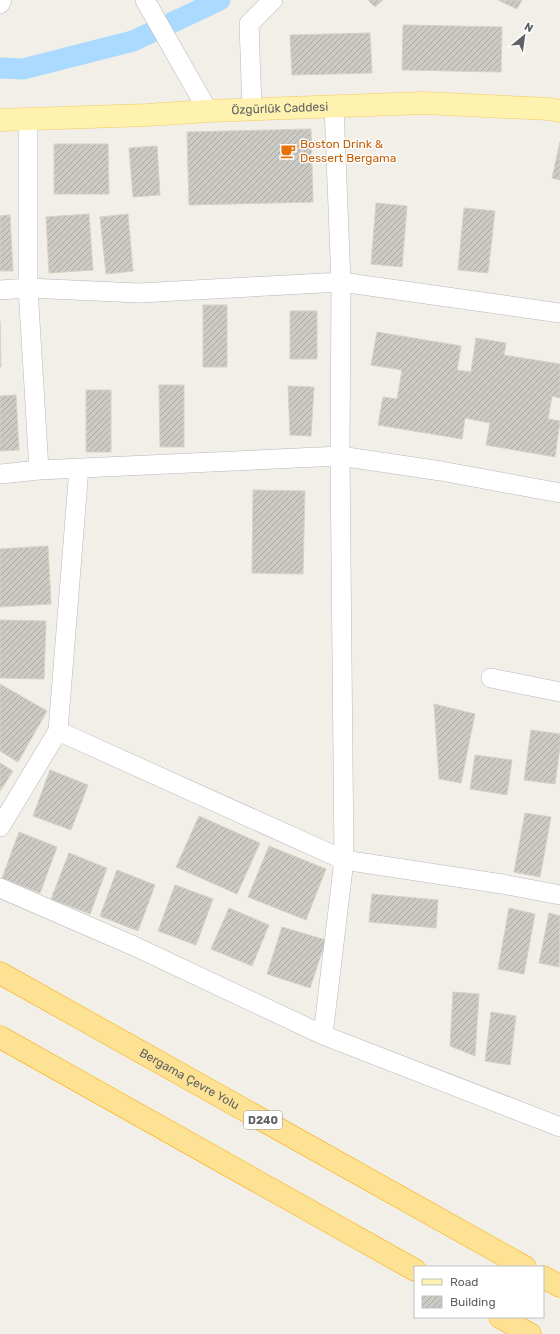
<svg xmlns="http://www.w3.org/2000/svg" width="560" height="1334" font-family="Rubik,sans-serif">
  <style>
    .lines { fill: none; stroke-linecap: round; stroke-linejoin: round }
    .canal { stroke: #aadaff; stroke-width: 21 }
    .building { fill: url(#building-hatch); stroke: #d6d1c6 }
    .minor-casing { stroke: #b5b8bc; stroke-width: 20 }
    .major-casing { stroke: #f2c960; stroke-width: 23 }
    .highway-casing { stroke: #f9ab00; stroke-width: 23 }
    .minor { stroke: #fff; stroke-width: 19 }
    .major { stroke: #fff2af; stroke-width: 22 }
    .highway { stroke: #fde293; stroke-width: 22 }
    .labels { text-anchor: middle; stroke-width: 3; stroke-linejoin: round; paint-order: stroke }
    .shield { fill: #fff; stroke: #8f9295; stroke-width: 1 }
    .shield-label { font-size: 11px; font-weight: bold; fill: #5f6368 }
    .street-label { font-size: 12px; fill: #5f6368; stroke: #fff }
    .food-label { font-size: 12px; fill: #c56008; stroke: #fff; text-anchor: start }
  </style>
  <defs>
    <pattern id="building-hatch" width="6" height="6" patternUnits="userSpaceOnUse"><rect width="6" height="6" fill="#cccac5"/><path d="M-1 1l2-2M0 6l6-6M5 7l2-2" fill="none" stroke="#a9a8a4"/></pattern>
  </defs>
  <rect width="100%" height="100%" fill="#f1efe8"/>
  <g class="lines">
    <path class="canal" d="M 0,68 L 23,69 L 133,41 L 220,0"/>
  </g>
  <path class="building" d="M 368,0 L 383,0 L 375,7 Z
    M 498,0 L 522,0 L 517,9 Z
    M 403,25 L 502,27 L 501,72 L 402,70 Z
    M 370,33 L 372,73 L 292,75 L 290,35 Z
    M 311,129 L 313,202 L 189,205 L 187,132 Z
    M 560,142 L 560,180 L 552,178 Z
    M 54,144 L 108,144 L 109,194 L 54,194 Z
    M 157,146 L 160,195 L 133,197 L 129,148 Z
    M 376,203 L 407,206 L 402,267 L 371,264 Z
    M 464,208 L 495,211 L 488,273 L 458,270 Z
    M 89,214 L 93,270 L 49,273 L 46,217 Z
    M 128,214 L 133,271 L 106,274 L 100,217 Z
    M 10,215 L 13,271 L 0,271 L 0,216 Z
    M 203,305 L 227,305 L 227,367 L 203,367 Z
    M 290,311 L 317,311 L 317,359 L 290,359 Z
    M 0,321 L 1,367 L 0,367 Z
    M 377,332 L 461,346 L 457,370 L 471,372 L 476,338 L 506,343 L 504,355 L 560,364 L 560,398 L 552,396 L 548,419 L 560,421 L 555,457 L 486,445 L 490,423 L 465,418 L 462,439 L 378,425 L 383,397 L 397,399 L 402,370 L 371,365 Z
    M 159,385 L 184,385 L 184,447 L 160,447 Z
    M 288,386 L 314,387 L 311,436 L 290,435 Z
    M 86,390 L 111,390 L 111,452 L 86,452 Z
    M 16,395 L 19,450 L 0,451 L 0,396 Z
    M 253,490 L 305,491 L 303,574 L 252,573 Z
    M 48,546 L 51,604 L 0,607 L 0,549 Z
    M 0,620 L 46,621 L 44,679 L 0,678 Z
    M 0,684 L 47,711 L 18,762 L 0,751 Z
    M 434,704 L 475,714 L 461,783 L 439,779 Z
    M 531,730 L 560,734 L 560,747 L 555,784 L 524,780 Z
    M 475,755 L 512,760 L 507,795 L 470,789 Z
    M 0,763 L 13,771 L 0,791 Z
    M 50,770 L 88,785 L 71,830 L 33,816 Z
    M 525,813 L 551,817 L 540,877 L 514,872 Z
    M 199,816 L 260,843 L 237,894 L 176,867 Z
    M 19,832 L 57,847 L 40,893 L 2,878 Z
    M 269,846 L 326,869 L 306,920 L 248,897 Z
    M 69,853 L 107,868 L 90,914 L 51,899 Z
    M 117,870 L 155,885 L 138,931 L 100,916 Z
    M 175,885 L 213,899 L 196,945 L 158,931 Z
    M 372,894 L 438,900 L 436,928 L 369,922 Z
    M 229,908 L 269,925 L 252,966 L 211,949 Z
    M 509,908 L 535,914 L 524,974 L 498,969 Z
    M 549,913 L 560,916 L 559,967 L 539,963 Z
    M 282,927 L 326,940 L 310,988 L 267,974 Z
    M 453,992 L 479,994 L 475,1056 L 450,1046 Z
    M 491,1012 L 516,1016 L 510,1065 L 485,1061 Z"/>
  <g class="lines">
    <g class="minor-casing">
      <path id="minor" d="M 145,0 L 208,111
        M 0,4 L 2,0
        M 252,109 L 249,24 L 273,0
        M 28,119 L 28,288 L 39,470
        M 0,290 L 28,288 L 139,293 L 341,282 L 334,107
        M 79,468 L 58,731 L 344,860 L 502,884 L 560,895
        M 0,474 L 39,470 L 340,456 L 441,471 L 560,493
        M 491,678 L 560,692
        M 0,827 L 58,731
        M 0,888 L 134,946 L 323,1035 L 560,1127
        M 323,1035 L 344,860 L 340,456 L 341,282 L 560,313"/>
    </g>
    <g class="major-casing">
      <g id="major">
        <path id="s1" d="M 0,120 L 147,115 L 208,111 L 424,103 L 549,109 L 560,111"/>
      </g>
    </g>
    <g class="highway-casing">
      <g id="highway">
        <path id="s2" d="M 0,973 L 525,1267"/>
        <path d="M 0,1037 L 415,1270"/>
        <path d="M 543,1277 L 560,1286"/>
        <path d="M 500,1317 L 530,1334"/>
      </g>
    </g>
    <use href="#minor" class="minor"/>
    <use href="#major" class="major"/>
    <use href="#highway" class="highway"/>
  </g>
  <defs>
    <g id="cafe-bare" transform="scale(1.2)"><path d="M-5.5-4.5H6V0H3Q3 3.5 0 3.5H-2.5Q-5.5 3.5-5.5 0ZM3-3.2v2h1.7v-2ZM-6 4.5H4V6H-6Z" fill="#e8710a" stroke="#fff" stroke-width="2.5" paint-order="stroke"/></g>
  </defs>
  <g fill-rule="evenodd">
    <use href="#cafe-bare" x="288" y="151"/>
  </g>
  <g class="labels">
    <rect class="shield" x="244" y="1111" width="38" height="18" rx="3"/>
    <g class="shield-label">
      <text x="263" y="1124">D240</text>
    </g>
    <g class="street-label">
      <text dy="4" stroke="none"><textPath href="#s1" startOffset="280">Özgürlük Caddesi</textPath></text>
      <text dy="4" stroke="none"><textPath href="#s2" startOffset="217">Bergama Çevre Yolu</textPath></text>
    </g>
    <g class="food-label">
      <text x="300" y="148">Boston Drink &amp;<tspan x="300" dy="14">Dessert Bergama</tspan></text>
    </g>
  </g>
  <rect x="414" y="1266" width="130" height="52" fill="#ffffff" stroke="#bfc1c3"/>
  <rect x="422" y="1279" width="20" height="6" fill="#fff2af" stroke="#bfc1c3"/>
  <text x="450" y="1286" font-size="12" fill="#5f6368">Road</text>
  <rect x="422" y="1296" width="20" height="12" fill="url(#building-hatch)" stroke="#bfc1c3"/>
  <text x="450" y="1306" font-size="12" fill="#5f6368">Building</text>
  <g transform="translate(524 36) rotate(29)" stroke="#ffffff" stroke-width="3" paint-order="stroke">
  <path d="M0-3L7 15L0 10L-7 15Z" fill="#5f6368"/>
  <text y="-6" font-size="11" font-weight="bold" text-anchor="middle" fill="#5f6368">N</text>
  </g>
</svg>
